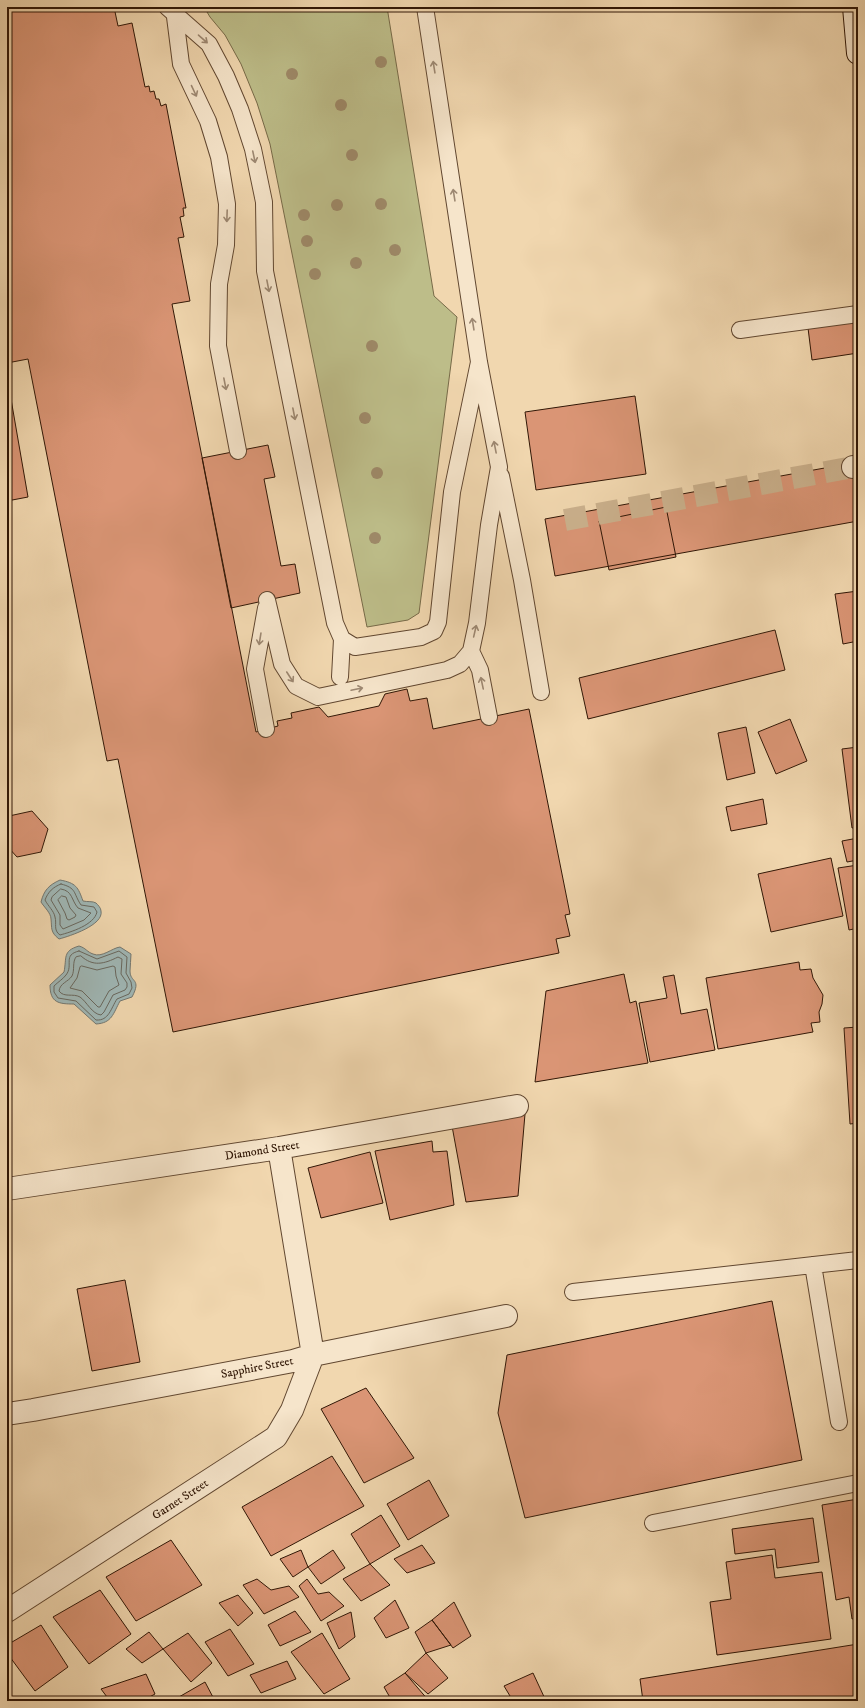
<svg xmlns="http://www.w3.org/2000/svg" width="865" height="1708" font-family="'IM FELL DW Pica',serif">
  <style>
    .green { fill: #bdbd89; stroke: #776a48 }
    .water { fill: #9fb7b6; stroke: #737770 }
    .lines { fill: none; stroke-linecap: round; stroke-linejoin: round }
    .shore { stroke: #68675e; stroke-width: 1 }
    .building { fill: #da9575; stroke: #311706 }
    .street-tunnel { stroke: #cbb18d; stroke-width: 22; stroke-dasharray: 22 11; stroke-linecap: butt }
    .lane-casing { stroke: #614730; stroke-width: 18 }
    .street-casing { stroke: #614730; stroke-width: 24 }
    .secondary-casing { stroke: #311706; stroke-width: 24 }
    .lane { stroke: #f6e5cb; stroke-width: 16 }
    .street { stroke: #f6e5cb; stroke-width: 22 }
    .secondary { stroke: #f6e5cb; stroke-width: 22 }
    .tree { fill: #9e8968 }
    .oneway { stroke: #9d8872 }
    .labels { text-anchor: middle; stroke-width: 3; stroke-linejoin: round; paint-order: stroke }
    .street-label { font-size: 12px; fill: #311706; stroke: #f6e5cb }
  </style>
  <rect width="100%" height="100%" fill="#f1d7af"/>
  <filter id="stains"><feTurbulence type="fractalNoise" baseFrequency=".005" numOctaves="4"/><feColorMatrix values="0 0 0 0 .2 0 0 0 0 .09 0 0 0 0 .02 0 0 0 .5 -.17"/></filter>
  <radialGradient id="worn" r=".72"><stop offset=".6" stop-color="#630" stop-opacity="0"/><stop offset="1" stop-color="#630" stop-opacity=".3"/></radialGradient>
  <path class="green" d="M 204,7 L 387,7 L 434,296 L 457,317 L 419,613 L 408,620 L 367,627 L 270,144 L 257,103 L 241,64 L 225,35 L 210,17 Z"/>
  <path class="water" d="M 60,880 C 76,883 78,887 83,901 C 87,902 93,901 96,903 C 98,905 101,908 101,911 C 104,925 70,936 59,939 C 50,932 52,928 51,919 C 51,913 44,907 41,902 C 44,890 49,885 60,880 Z
    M 79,946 C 86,948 87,952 93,954 C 102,958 112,948 120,947 L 131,954 C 131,960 130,965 130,971 C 130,983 142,978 132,997 L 120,1001 C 113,1014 112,1023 96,1024 L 74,1004 C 59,1004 50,1003 50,985 L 64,972 C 67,958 62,951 79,946 Z"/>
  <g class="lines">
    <path class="shore" d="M 61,884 C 77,888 73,893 81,905 L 94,907 L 97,912 C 94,925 71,932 60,935 C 53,930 57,924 55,917 C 54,911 48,906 45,900 C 48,892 53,887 61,884 Z
      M 61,889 C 73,891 71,900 78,908 L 91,913 L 84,920 L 63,929 L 60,925 L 60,915 L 51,900 L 52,897 Z
      M 62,896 L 66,897 L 70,908 L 76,915 L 75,917 L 69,920 L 67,919 L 65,913 L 58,900 Z
      M 79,951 L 97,959 L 119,951 L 127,957 L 126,973 L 131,982 L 132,988 L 129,994 L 117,999 C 111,1008 109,1021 96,1020 L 76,1001 L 58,998 L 54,992 L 54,986 C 58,982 63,979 66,975 C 74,965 62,955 79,951 Z
      M 81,956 C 93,967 104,964 118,957 L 122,959 L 121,974 L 127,983 L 127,987 L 125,990 L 113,995 L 104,1012 L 101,1015 C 92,1014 87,1002 80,997 C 73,993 64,998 59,991 C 60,983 68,982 72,976 C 75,970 72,962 76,957 Z
      M 82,966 L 97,970 L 113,966 L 115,967 L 116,976 L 119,985 L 109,991 L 100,1007 L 98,1007 L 82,991 L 70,988 L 77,978 L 80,967 Z"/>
  </g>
  <path class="building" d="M 7,7 L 114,7 L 118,26 L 132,23 L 145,87 L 149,86 L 150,92 L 154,91 L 156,99 L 159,99 L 161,106 L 166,104 L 186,208 L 183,208 L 184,216 L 180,217 L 184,237 L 178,238 L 190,301 L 172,304 L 256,732 L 278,726 L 277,721 L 292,718 L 291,713 L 319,707 L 328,717 L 379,706 L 385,694 L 407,689 L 410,701 L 427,698 L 433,729 L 529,709 L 570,914 L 565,915 L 570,936 L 556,939 L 559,953 L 173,1032 L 118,759 L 107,761 L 28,359 L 7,363 Z
    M 858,321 L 858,353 L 812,360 L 808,328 Z
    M 7,376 L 28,497 L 7,501 Z
    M 635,396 L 646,474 L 536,490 L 525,412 Z
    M 268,445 L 275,477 L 264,479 L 281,566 L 295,564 L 300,593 L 231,608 L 202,458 Z
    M 852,463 L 858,495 L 858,521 L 555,576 L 545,519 Z
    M 666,507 L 676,557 L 609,570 L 599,521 Z
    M 858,591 L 858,641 L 843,644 L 835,594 Z
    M 775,630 L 785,670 L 588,719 L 579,678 Z
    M 790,719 L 807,761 L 776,774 L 758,732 Z
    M 746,727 L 755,773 L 727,780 L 718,733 Z
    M 858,747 L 858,827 L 852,828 L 842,749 Z
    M 763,799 L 767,824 L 731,831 L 726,807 Z
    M 32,811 L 48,829 L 41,852 L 17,857 L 7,846 L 7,821 L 9,816 Z
    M 858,838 L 858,860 L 847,862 L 842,841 Z
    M 831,858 L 843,916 L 771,932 L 758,874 Z
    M 858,865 L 858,928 L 849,930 L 838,868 Z
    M 799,962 L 800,970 L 811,969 L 813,978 L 823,995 L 822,1004 L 819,1012 L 820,1022 L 811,1023 L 813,1032 L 718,1049 L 706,978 Z
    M 624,974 L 630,1003 L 636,1001 L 648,1063 L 535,1082 L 546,991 Z
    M 674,975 L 681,1014 L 707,1009 L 715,1050 L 650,1062 L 639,1003 L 667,998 L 663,977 Z
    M 858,1027 L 858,1123 L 850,1124 L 844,1028 Z
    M 525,1114 L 518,1196 L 466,1202 L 452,1126 Z
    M 432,1141 L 433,1152 L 447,1151 L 454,1205 L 390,1220 L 375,1151 Z
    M 370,1152 L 383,1203 L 321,1218 L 308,1168 Z
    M 125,1280 L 140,1362 L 92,1371 L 77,1289 Z
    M 772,1301 L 802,1460 L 525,1518 L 498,1413 L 507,1355 Z
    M 366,1388 L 414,1458 L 364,1483 L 321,1409 Z
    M 332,1456 L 364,1506 L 271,1556 L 242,1507 Z
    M 429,1480 L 449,1516 L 408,1540 L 387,1504 Z
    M 858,1499 L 858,1618 L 852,1619 L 849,1597 L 836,1600 L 822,1505 Z
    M 381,1515 L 400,1546 L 370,1564 L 351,1534 Z
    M 813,1518 L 819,1562 L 777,1568 L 775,1549 L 735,1554 L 732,1529 Z
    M 171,1540 L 202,1585 L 136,1621 L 106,1577 Z
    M 422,1545 L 435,1563 L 407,1573 L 394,1559 Z
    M 301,1550 L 308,1567 L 293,1577 L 280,1559 Z
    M 333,1550 L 345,1568 L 321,1584 L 308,1567 Z
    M 772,1555 L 775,1578 L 822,1572 L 831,1639 L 717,1655 L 710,1602 L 731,1599 L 726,1562 Z
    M 370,1564 L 390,1585 L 361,1601 L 343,1579 Z
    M 257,1579 L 271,1590 L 289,1586 L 299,1597 L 264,1614 L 243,1585 Z
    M 307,1579 L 318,1594 L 329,1592 L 344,1606 L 321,1621 L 299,1586 Z
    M 100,1590 L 131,1634 L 89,1664 L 53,1617 Z
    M 238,1595 L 253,1613 L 238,1626 L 219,1603 Z
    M 395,1600 L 409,1628 L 386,1638 L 374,1618 Z
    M 454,1602 L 471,1636 L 453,1648 L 432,1620 Z
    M 295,1611 L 311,1632 L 280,1646 L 268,1625 Z
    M 351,1612 L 355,1637 L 339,1649 L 327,1623 Z
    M 432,1620 L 451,1645 L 426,1653 L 415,1632 Z
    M 41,1625 L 68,1667 L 35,1691 L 7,1653 L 7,1645 Z
    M 230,1629 L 254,1664 L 228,1676 L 205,1642 Z
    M 149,1632 L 163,1649 L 142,1663 L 126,1649 Z
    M 188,1633 L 212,1663 L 191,1682 L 163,1649 Z
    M 322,1633 L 350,1679 L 324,1694 L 291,1652 Z
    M 858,1644 L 858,1701 L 643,1701 L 640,1679 Z
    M 426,1653 L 448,1678 L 428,1694 L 405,1673 Z
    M 287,1661 L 296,1679 L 261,1693 L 250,1675 Z
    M 405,1673 L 429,1701 L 392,1701 L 384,1687 Z
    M 533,1673 L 546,1701 L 513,1701 L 504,1686 Z
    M 146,1674 L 155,1694 L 142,1701 L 110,1701 L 101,1689 Z
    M 205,1682 L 215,1701 L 172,1701 Z"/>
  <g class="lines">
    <path class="street-tunnel" d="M 565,520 L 853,467"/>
    <g class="lane-casing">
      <path id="lane" d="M 167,7 L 209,44 L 226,76 L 240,109 L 253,149 L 264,202 L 265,271 L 335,623 L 342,639 L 355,647 L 421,637 L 434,631 L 438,622 L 452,492 L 479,362
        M 174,9 L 181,64 L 208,121 L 219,157 L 227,204 L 226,245 L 219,284 L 218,346 L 238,451
        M 740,330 L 858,314
        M 501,476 L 522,580 L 541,692
        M 267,600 L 282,664 L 296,686 L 318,697 L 447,670 L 460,664 L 471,651 L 477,623 L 489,525 L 499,467 L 479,362 L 425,7
        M 266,608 L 255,669 L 266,729
        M 471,651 L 480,670 L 489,717
        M 340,677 L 342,639
        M 813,1265 L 839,1422
        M 573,1292 L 858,1260
        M 653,1523 L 858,1483"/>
    </g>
    <g class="street-casing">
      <path id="street" d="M 853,467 L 858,467
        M 279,1148 L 313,1355
        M 7,1189 L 279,1148 L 517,1106
        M 7,1414 L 33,1410 L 293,1361 L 313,1355 L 506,1316
        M 7,1611 L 276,1437 L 292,1410 L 313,1355"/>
    </g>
    <g class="secondary-casing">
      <path id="secondary" d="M 854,7 L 858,53"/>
    </g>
    <use href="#lane" class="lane"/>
    <use href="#street" class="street"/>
    <use href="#secondary" class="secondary"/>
  </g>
  <g class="tree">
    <circle cx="381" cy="62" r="6"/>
    <circle cx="292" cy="74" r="6"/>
    <circle cx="341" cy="105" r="6"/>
    <circle cx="352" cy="155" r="6"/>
    <circle cx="381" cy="204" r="6"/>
    <circle cx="337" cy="205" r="6"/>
    <circle cx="304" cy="215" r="6"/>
    <circle cx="307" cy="241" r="6"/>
    <circle cx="395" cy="250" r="6"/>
    <circle cx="356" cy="263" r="6"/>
    <circle cx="315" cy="274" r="6"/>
    <circle cx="372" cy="346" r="6"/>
    <circle cx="365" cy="418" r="6"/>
    <circle cx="377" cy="473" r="6"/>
    <circle cx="375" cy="538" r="6"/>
  </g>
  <defs><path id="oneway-shaft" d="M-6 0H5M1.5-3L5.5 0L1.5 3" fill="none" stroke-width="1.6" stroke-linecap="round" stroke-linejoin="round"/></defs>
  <g class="oneway">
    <use href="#oneway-shaft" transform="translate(203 39) rotate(41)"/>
    <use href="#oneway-shaft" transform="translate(434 67) rotate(-99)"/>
    <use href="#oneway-shaft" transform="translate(194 91) rotate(65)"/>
    <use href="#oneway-shaft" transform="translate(254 157) rotate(78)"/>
    <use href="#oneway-shaft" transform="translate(454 195) rotate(-99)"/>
    <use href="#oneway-shaft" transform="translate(227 216) rotate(92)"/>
    <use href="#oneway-shaft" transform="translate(268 286) rotate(79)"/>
    <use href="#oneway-shaft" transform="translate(473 324) rotate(-99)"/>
    <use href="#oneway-shaft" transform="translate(225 384) rotate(79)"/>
    <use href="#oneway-shaft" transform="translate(294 414) rotate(79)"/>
    <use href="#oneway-shaft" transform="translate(495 447) rotate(-101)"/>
    <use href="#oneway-shaft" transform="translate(475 631) rotate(-77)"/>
    <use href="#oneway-shaft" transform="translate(260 639) rotate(99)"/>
    <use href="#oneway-shaft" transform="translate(290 677) rotate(57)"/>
    <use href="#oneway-shaft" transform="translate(482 683) rotate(-102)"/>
    <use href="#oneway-shaft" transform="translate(357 689) rotate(-12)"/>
  </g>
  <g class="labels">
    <g class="street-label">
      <text transform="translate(262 1150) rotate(-9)" y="4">Diamond Street</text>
      <text transform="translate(257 1367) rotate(-11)" y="4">Sapphire Street</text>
      <text transform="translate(180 1499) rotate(-33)" y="4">Garnet Street</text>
    </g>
  </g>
  <rect width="865" height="1708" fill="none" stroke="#f1d7af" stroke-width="24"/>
  <rect x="8" y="8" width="849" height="1692" fill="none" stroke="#311706" stroke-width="2"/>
  <rect x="12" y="12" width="841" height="1684" fill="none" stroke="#311706"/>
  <rect width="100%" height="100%" filter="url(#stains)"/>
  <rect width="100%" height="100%" fill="url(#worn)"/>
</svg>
